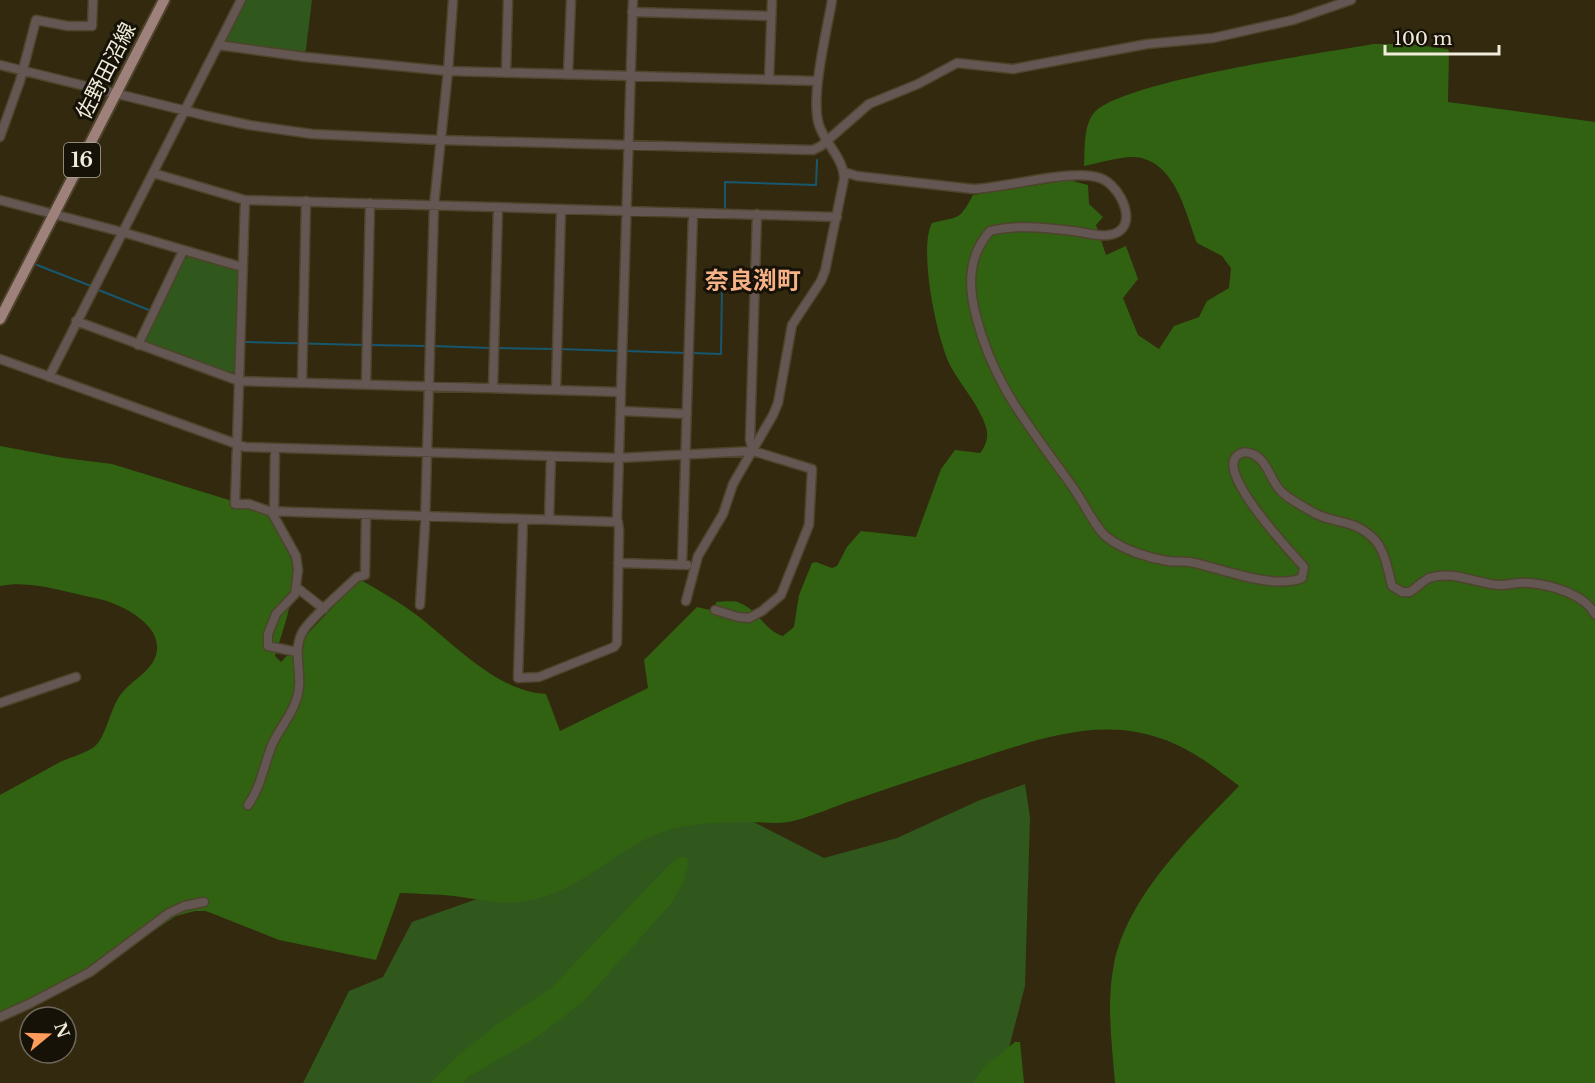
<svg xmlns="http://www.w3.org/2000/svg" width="1595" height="1083" font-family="'Libre Baskerville','Noto Sans JP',serif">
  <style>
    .green { fill: #30571c }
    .forest { fill: #306212 }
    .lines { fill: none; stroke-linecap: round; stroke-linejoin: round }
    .stream { stroke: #19576f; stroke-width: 2 }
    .minor-casing { stroke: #4d442b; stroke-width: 11 }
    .major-casing { stroke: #4d442b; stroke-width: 14 }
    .minor { stroke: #645653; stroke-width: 8 }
    .major { stroke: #9e817b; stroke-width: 10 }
    .labels { text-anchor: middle; stroke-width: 6; stroke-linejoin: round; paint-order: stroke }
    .shield { fill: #161207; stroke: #afaa9b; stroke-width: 1.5 }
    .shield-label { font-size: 20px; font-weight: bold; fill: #f1ebdb }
    .street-label { font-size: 21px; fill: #f1ebdb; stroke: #161207 }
    .quarter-label { font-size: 24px; font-weight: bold; fill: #f7b187; stroke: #161207 }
  </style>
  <rect width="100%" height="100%" fill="#32290e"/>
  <path class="green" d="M 241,0 L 312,0 L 305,57 L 218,45 Z
    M 191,256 L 235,267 L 240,273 L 236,371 L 230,374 L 146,345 L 144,339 L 185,258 Z
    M 1025,784 L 1030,817 L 1025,986 L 1000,1083 L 303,1083 L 349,991 L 383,977 L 412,922 L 562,869 L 683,786 L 824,858 L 897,838 L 980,800 Z"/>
  <path class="forest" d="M 1373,44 L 1409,44 L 1447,49 L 1449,51 L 1448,102 L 1595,122 L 1595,1083 L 1115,1083 C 1112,1044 1106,1003 1114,964 C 1128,895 1192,835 1239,786 C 1205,760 1180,740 1136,732 C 1079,722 1021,745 968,762 C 931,774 894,786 857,799 C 837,805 807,819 788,822 C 775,824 760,822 747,822 C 720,822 688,823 662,832 C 614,850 579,893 526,901 C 503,905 478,899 454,896 C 436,894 418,894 400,893 L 376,960 L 279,940 L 206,911 L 195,911 L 176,916 L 72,985 L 0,1016 L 0,795 C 20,784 40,773 60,762 C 71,757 84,754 94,747 C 106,738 110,708 121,694 C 130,682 145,675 153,662 C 172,628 121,603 95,598 C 63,592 32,580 0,586 L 0,446 L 64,458 L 112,464 L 278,515 C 282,525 287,535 290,546 C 301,583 286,620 275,656 L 281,662 L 359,579 C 379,590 399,602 418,616 C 454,644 498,692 546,694 L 560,731 L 648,688 L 644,660 L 697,607 L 715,611 L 716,602 C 723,602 734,600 740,603 C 758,610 765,631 783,636 L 794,627 L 799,595 L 812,563 L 816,562 L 832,568 L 837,566 L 847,547 L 861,531 L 916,537 L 941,469 L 955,450 L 980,453 C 986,445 989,437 986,427 C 979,405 962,387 951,367 C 937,341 918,249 932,223 C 960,216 959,221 973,195 L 1069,180 L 1088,185 L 1089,204 L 1103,217 L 1096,225 L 1106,255 L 1126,246 L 1138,279 L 1123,298 L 1138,335 L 1159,349 L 1174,326 L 1199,317 L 1207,301 L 1229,288 L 1231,268 L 1222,256 L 1197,243 C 1185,211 1174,156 1130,157 C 1115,158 1099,163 1084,166 C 1085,150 1083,126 1094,113 C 1121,81 1324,53 1373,44 Z
    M 687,857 L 688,866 L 684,881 L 670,905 L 583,1002 L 536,1038 L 468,1077 L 463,1083 L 430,1083 L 461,1053 L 495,1026 L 552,987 L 666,868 L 678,858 Z
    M 1015,1042 L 1020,1042 L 1024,1083 L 973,1083 L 985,1066 Z"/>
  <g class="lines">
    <path class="stream" d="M 725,210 L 725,182 L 816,185 L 817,160
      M 37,265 L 91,286
      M 96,289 L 149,310
      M 245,342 L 364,345
      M 370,345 L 427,346
      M 433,346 L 490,348
      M 496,348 L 553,349
      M 559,349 L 619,351
      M 625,351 L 685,353
      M 691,353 L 721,354 L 722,288"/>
    <g class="minor-casing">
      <path id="minor" d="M 632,12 L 771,16
        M 218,45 L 305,57 L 448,71 L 817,81
        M 0,65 L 207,116 L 249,125 L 312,134 L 440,140 L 813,150 L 821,146 L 869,104 L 918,84 L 957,63 L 1013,69 L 1147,44 L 1213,38 L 1293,20 L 1351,0
        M 506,73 L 508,0
        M 568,75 L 571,0
        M 769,80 L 772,0
        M 0,137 L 20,81 L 36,20 L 68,26 L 92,26 L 93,0
        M 844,172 L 857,176 L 973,189 C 1007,188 1071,168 1100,178 C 1121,185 1142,230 1109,235 C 1098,237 1084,232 1073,231 C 1047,228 1016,224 990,231 C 968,256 968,285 976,316 C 994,387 1031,428 1072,486 C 1082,499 1096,530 1108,538 C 1124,550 1148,558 1168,561 C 1175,562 1183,561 1190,562 C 1221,568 1272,590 1302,578 L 1304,567 C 1291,552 1214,471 1238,455 C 1243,451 1250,452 1255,455 C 1267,462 1270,478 1279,489 C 1285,497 1299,504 1309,510 C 1331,525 1353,517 1374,539 C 1385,550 1388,571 1392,586 L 1402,592 L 1410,592 C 1416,588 1423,581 1429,578 C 1453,570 1474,583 1498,585 C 1508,585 1519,582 1530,583 C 1551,585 1584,594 1595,614
        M 153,173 L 245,200 L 837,217
        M 0,200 L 122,232 L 242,267
        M 245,200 L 235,504 L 249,504 L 269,511 L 294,512 L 618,522
        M 76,321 L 239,381 L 621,392
        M 138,345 L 183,251
        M 0,359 L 245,447 L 619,458 L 753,451 L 812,469 L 809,525 L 781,595 L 762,611 L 749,618 L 738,617 L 715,610
        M 49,377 L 241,0
        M 302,382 L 306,201
        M 366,384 L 370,203
        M 493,388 L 498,207
        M 556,390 L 561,209
        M 621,411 L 687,414
        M 753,451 L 750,440 L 757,214
        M 271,511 L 296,556 L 298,570 L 295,594 L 276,614 L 268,634 L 268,646 L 297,652
        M 274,511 L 275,448
        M 523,519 L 518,678 L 539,677 L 614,647 L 617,643 L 619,529 L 617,519 L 633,0
        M 549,520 L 551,456
        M 618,563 L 687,565
        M 682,565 L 693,213
        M 296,587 L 324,609
        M 686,601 L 698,556 L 723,514 L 733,484 L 773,415 L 778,403 L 792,325 L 821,281 L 825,271 L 844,179 C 844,158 825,144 819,125 C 810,97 827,31 832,0
        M 420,605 L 425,525 L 434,205 L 448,71 L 453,0
        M 0,703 L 76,677
        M 248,805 C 261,787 264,765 272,745 C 281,725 297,710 299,687 C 301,669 293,651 302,633 C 308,620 345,589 357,577 L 365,575 L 366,515
        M 0,1017 L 29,1004 L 90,972 L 169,913 L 184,906 L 204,902"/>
    </g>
    <g class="major-casing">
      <path id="major" d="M 0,319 L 164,0"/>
    </g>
    <use href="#minor" class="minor"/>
    <use href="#major" class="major"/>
  </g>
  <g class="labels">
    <rect class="shield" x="64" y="143" width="36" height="34" rx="4.5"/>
    <g class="shield-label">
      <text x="82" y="167">16</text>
    </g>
    <g class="street-label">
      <text transform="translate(106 71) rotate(-63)" y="7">佐野田沼線</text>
    </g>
    <g class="quarter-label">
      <text x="753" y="289">奈良渕町</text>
    </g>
  </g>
  <g transform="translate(48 1035) rotate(71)"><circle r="28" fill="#161207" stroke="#6e695c" stroke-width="1.5"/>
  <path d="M0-4.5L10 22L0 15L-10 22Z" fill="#ff9b5b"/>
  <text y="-9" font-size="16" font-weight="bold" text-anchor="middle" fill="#f1ebdb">N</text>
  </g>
  <path d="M1385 45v9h114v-9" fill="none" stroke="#f1ebdb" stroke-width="3"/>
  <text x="1394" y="45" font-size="18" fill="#f1ebdb" stroke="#161207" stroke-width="4.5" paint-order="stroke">100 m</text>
</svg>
